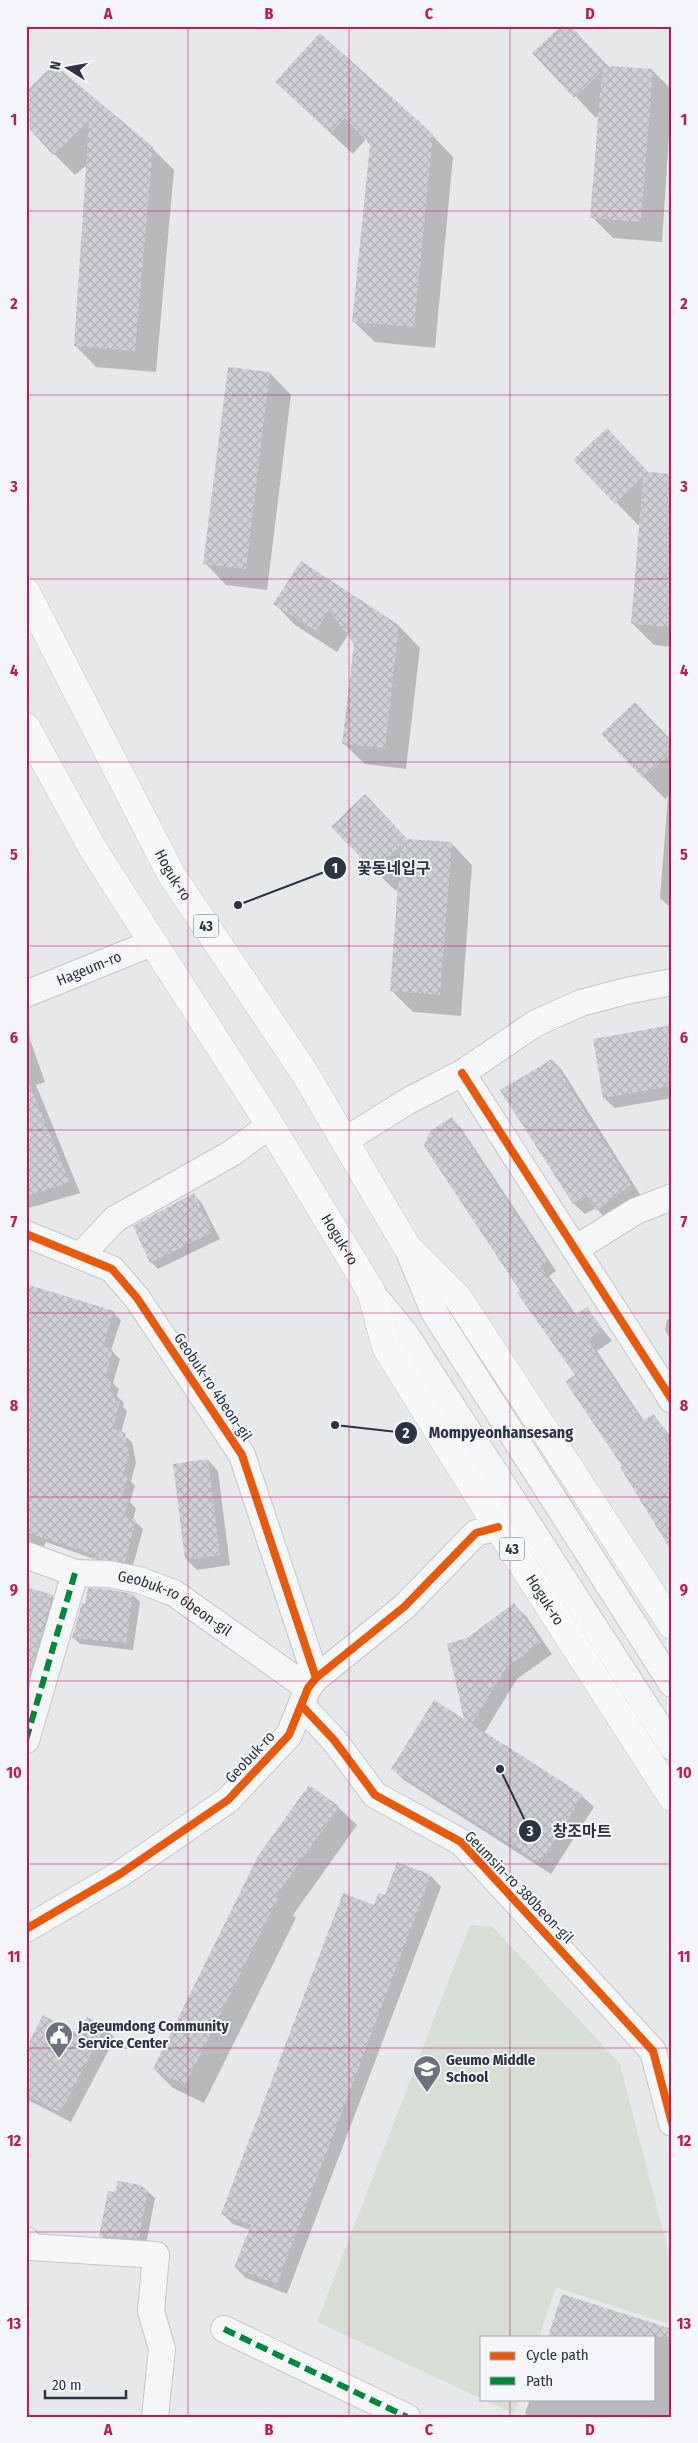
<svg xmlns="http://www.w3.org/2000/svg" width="698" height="2443" font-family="'Fira Sans Condensed','Noto Sans KR',sans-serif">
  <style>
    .grass { fill: #d6ded6 }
    .shadow { fill: #0003 }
    .building { fill: url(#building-cross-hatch) }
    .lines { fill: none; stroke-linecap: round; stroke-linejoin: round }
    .minor-casing { stroke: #c4c6c8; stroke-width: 28 }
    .major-casing { stroke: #c2c5c8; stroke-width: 29 }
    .minor { stroke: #f5f6f7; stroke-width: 26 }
    .major { stroke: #f8f8f8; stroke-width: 28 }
    .quiet { stroke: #00873e; stroke-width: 6; stroke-dasharray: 12 6; stroke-linecap: butt }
    .cycleway-casing { stroke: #f4f6f9; stroke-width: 11 }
    .cycleway { stroke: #e8590c; stroke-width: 8 }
    .grid { fill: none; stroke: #c2185b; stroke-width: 1; stroke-opacity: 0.55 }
    .labels { text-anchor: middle; stroke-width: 4; stroke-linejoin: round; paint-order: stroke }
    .shield { fill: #f4f6f9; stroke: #676e7b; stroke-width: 1 }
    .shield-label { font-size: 14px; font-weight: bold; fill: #2b3445 }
    .street-label { font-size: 15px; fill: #2b3445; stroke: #f4f6f9 }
    .poi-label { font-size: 15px; font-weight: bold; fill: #2b3445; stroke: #f4f6f9; text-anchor: start }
    .leader { fill: none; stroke: #2b3445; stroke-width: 2 }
    .callout-dot { fill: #2b3445; stroke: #f4f6f9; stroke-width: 2 }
    .mark-label { font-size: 15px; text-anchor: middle; font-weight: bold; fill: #fff }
    .callout-label { font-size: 16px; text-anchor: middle; font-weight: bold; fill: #2b3445; stroke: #f4f6f9; stroke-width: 4; stroke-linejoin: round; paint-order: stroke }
    .neatline { fill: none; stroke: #c2185b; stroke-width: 2 }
    .grid-label { font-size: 16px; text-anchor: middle; font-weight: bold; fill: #c2185b }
  </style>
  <defs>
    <pattern id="building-cross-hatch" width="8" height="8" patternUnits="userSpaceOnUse" patternTransform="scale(1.25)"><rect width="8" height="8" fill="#ced0d3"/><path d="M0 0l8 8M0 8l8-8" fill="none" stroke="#b1b3b6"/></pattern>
  </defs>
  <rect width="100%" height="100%" fill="#e6e8ea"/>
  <path class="grass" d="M 470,1925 L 493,1927 L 620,2064 L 672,2266 L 672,2325 L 556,2287 L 539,2337 L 482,2337 L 482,2399 L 317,2322 Z
    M 483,2399 L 519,2399 L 514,2414 Z"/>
  <path class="shadow" d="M 587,44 L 609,67 L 652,70 L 672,90 L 662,242 L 613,238 L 592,217 L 600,114 L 596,118 L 534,53 Z
    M 26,93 L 152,148 L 174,170 L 156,372 L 96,367 L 75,345 L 88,164 L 75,175 L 54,154 Z
    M 298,103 L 432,135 L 453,157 L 435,348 L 375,342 L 353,321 L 371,144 L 366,139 L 353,154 Z
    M 270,373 L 291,395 L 267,590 L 226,585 L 205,563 Z
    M 607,429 L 650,474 L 672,475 L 672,647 L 654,645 L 633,624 L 640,522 L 638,525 L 575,460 Z
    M 301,562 L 399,626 L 420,648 L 406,769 L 365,764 L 343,743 L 355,644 L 348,635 L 337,652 L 295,625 L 274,603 Z
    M 603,734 L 672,742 L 672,909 L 660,898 L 668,796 L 665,799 Z
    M 386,817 L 408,840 L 451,843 L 472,865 L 461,1016 L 413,1012 L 391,990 L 399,888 L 396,891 L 374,870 Z
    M 672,1026 L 672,1098 L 615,1108 L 604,1098 Z
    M 26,1028 L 45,1082 L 36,1085 L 80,1193 L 29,1208 L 26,1205 Z
    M 552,1060 L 562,1070 L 641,1196 L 607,1220 L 596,1208 L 585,1214 L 574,1204 L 502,1091 Z
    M 451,1118 L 461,1128 L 556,1271 L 549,1276 L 577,1316 L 587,1309 L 612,1341 L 597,1351 L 644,1421 L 653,1415 L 672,1438 L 672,1553 L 577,1375 L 522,1291 Z
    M 194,1195 L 201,1202 L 220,1239 L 158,1269 L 151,1262 Z
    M 26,1284 L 31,1287 L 113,1312 L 121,1320 L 111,1350 L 120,1359 L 113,1383 L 119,1389 L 117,1396 L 124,1403 L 123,1407 L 127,1411 L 121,1433 L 132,1442 L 136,1463 L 131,1481 L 135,1486 L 130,1502 L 136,1508 L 133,1520 L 143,1529 L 132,1569 L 103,1566 L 97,1560 L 46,1542 L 43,1549 L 26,1545 Z
    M 672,1318 L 672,1344 L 665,1329 L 667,1320 Z
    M 208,1460 L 218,1471 L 230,1565 L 197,1570 L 186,1559 Z
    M 26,1588 L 52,1596 L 60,1603 L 26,1718 Z
    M 133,1595 L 140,1602 L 133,1650 L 80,1644 L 73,1637 Z
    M 514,1605 L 526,1616 L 552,1654 L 517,1679 L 484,1733 L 582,1796 L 594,1807 L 551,1874 L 404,1780 L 393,1769 L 466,1722 L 468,1639 Z
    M 338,1807 L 357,1825 L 293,1915 L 296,1918 L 204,2103 L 173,2088 L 154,2069 Z
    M 398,1864 L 431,1876 L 441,1887 L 287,2294 L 246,2278 L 236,2268 L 250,2230 L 233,2224 L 223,2214 L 374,1907 L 385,1897 Z
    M 104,2028 L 115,2038 L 71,2122 L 26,2099 L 26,2051 Z
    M 142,2186 L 155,2198 L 146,2245 L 108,2243 L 101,2236 L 116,2194 Z
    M 672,2330 L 672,2417 L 529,2417 L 525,2413 L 530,2399 L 654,2399 L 654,2337 Z"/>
  <path class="building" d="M 561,26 L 571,26 L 607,66 L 653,69 L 641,222 L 590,218 L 602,71 L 574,98 L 532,53 Z
    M 320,33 L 433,134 L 414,327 L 352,322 L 370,145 L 345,118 L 331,133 L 275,82 Z
    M 54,64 L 153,147 L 135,351 L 74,346 L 89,123 L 53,155 L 26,125 L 26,91 Z
    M 228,367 L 270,372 L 246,569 L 203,564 Z
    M 607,428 L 648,472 L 672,474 L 672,627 L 631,624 L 643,478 L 615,504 L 573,460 Z
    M 301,561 L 399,625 L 385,748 L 342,744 L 354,644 L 329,610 L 316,631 L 273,604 Z
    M 635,702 L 672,741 L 672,752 L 643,778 L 601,734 Z
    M 365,794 L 407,839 L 452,842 L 440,995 L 390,991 L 401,845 L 374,871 L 331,827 Z
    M 672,1025 L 672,1086 L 603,1098 L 593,1039 Z
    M 552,1059 L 631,1185 L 596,1211 L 587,1196 L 573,1204 L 500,1090 Z
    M 26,1076 L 70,1183 L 26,1196 Z
    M 452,1117 L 547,1261 L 540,1266 L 575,1315 L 587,1307 L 603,1330 L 588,1341 L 642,1421 L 654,1414 L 667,1434 L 663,1436 L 672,1450 L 672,1552 L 620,1467 L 622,1466 L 565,1381 L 575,1375 L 517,1293 L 520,1291 L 424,1146 L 430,1131 Z
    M 194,1193 L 213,1232 L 150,1263 L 133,1226 Z
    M 26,1284 L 114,1311 L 104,1344 L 113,1350 L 105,1378 L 112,1380 L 109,1390 L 117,1394 L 115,1401 L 120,1402 L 113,1429 L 125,1433 L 129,1455 L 123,1475 L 128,1477 L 122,1498 L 129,1499 L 124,1516 L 136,1520 L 125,1562 L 94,1559 L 95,1555 L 26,1532 Z
    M 208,1459 L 220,1555 L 185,1560 L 173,1464 Z
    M 26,1587 L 53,1595 L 27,1684 L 26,1684 Z
    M 88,1588 L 107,1589 L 133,1594 L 126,1643 L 72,1638 L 82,1603 L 85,1604 Z
    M 514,1603 L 541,1642 L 506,1668 L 472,1724 L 583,1795 L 540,1863 L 391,1769 L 434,1700 L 464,1719 L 447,1644 L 467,1638 Z
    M 309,1785 L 339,1806 L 275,1897 L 278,1898 L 185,2085 L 153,2069 L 258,1856 Z
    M 397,1862 L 431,1875 L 277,2284 L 234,2268 L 251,2225 L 221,2214 L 343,1893 L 374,1905 L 378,1893 L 385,1895 Z
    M 43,2015 L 79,2034 L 87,2017 L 105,2027 L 60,2113 L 26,2095 L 26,2048 Z
    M 118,2181 L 142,2185 L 141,2189 L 148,2190 L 139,2239 L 99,2236 L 108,2191 L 115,2192 Z
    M 562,2294 L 672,2329 L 672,2337 L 548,2337 Z"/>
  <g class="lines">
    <g class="minor-casing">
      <g id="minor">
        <path id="s1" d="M 26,994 L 152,943"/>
        <path d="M 462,1073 L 672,1400"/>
        <path d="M 344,1141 L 408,1101 L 462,1073 L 536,1023 L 581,1003 L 626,991 L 672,982"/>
        <path d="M 26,1234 L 112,1269 L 137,1298 L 242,1455 L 316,1678"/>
        <path d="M 407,1247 L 434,1312 L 672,1684"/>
        <path d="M 575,1249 L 636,1211 L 672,1197"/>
        <path d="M 81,1255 L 115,1219 L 232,1153 L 270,1125"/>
        <path d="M 371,1292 L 406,1335 L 672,1747"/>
        <path id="s2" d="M 26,1555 L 75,1573 L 109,1574 L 139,1580 L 174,1593 L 308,1688"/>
        <path d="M 302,1706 L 334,1740 L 375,1795 L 461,1842 L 653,2051 L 672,2123"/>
        <path d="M 26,1740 L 75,1573"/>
        <path d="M 26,1929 L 120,1874 L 228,1800 L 289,1735 L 308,1688 L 316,1678 L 404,1607 L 476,1533 L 498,1527"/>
        <path d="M 26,2240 L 31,2247 L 156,2255 L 151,2311 L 162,2349 L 155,2417"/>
        <path d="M 224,2329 L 407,2417"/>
      </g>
    </g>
    <g class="major-casing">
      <g id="major">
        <path id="s3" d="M 26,592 L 171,874 L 304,1072 L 407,1247 L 458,1298 L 672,1625"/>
        <path id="s4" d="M 26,727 L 93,849 L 270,1125 L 371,1291 L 386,1347 L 498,1527 L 672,1797"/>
      </g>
    </g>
    <use href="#minor" class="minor"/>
    <use href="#major" class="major"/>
    <path class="quiet" d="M 26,1740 L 75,1573
      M 224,2329 L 407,2417"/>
    <g class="cycleway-casing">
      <path id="cycleway" d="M 462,1073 L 672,1400
        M 26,1234 L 112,1269 L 137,1298 L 242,1455 L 316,1678
        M 302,1706 L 334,1740 L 375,1795 L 461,1842 L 653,2051 L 672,2123
        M 26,1929 L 120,1874 L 228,1800 L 289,1735 L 308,1688 L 316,1678 L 404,1607 L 476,1533 L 498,1527"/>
    </g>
    <use href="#cycleway" class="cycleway"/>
  </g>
  <path class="grid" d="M 188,26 L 188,2417M 349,26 L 349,2417M 510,26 L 510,2337M 26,211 L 672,211M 26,395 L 672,395M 26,579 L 672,579M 26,762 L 672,762M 26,946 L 672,946M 26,1130 L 672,1130M 26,1313 L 672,1313M 26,1497 L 672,1497M 26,1681 L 672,1681M 26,1864 L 672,1864M 26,2048 L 672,2048M 26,2232 L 672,2232M 510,2399 L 510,2417"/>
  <defs>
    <g id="civic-pin" transform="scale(1.4375)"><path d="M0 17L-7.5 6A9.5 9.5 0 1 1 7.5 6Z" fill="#6c737f" stroke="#f4f6f9"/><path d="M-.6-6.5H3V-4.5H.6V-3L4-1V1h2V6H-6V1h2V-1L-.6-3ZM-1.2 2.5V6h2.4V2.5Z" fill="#fff"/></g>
    <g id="school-pin" transform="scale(1.4375)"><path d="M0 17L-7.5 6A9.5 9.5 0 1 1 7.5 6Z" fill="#6c737f" stroke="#f4f6f9"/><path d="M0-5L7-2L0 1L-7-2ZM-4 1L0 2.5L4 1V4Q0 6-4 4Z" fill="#fff"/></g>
  </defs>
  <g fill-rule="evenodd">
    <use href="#civic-pin" x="59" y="2035"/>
    <use href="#school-pin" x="427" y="2069"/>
  </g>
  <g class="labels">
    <g class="shield">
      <rect x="193.5" y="914.5" width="25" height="23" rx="4"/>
      <rect x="499.5" y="1537.5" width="25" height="23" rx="4"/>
    </g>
    <g class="shield-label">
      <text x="206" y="931">43</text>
      <text x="512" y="1554">43</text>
    </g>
    <g class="street-label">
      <text dy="5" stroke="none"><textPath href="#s3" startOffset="319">Hoguk-ro</textPath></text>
      <text dy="5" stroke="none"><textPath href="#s1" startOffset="68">Hageum-ro</textPath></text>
      <text dy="5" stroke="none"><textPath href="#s4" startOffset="601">Hoguk-ro</textPath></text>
      <text transform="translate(213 1387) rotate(56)" y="5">Geobuk-ro 4beon-gil</text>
      <text dy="5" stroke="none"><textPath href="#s4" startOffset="1018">Hoguk-ro</textPath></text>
      <text dy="5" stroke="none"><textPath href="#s2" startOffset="159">Geobuk-ro 6beon-gil</textPath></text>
      <text transform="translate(250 1757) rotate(-47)" y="5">Geobuk-ro</text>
      <text transform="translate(519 1887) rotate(46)" y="5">Geumsin-ro 380beon-gil</text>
    </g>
    <g class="poi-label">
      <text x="78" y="2031">Jageumdong Community<tspan x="78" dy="17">Service Center</tspan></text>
      <text x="446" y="2065">Geumo Middle<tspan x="446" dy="17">School</tspan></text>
    </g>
  </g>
  <path class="leader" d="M238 905L335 868M335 1425L406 1433M500 1769L530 1831"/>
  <g class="callout-dot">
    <circle cx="238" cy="905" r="5"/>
    <circle cx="335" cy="1425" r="5"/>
    <circle cx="500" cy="1769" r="5"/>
    <circle cx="335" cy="868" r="12"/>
    <circle cx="406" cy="1433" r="12"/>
    <circle cx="530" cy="1831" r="12"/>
  </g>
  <g class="mark-label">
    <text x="335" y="873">1</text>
    <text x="406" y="1438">2</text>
    <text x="530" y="1836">3</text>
  </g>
  <g class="callout-label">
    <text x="394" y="874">꽃동네입구</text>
    <text x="501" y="1438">Mompyeonhansesang</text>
    <text x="582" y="1837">창조마트</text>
  </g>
  <rect width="698" height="2443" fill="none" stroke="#f4f6f9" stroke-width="55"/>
  <rect x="480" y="2336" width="175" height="65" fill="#f4f6f9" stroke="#a4a8b1"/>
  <rect x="490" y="2352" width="25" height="8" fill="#e8590c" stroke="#a4a8b1"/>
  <text x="526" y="2360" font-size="15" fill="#2b3445">Cycle path</text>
  <rect x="490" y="2377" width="25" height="8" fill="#00873e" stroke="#a4a8b1"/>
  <text x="526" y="2386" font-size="15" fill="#2b3445">Path</text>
  <g transform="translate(68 68) rotate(281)" stroke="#f4f6f9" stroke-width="4" paint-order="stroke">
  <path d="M0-4L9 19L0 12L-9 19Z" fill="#2b3445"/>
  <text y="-8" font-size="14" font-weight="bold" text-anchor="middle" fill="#2b3445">N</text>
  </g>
  <path d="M45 2390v8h81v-8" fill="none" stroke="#2b3445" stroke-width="2.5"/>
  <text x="52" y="2390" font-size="15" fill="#2b3445" stroke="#f4f6f9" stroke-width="4" paint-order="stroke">20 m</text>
  <rect x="28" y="28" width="642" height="2388" class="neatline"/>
  <g class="grid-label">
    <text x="108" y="19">A</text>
    <text x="269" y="19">B</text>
    <text x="429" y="19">C</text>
    <text x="590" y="19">D</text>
    <text x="14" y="125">1</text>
    <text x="684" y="125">1</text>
    <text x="14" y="309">2</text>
    <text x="684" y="309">2</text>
    <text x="14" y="492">3</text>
    <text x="684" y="492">3</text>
    <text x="14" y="676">4</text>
    <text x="684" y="676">4</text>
    <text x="14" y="860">5</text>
    <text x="684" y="860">5</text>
    <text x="14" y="1043">6</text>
    <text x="684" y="1043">6</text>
    <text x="14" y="1227">7</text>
    <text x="684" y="1227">7</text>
    <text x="14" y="1411">8</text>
    <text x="684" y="1411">8</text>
    <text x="14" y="1595">9</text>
    <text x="684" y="1595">9</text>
    <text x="14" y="1778">10</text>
    <text x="684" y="1778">10</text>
    <text x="14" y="1962">11</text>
    <text x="684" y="1962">11</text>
    <text x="14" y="2146">12</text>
    <text x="684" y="2146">12</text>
    <text x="14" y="2329">13</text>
    <text x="684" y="2329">13</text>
    <text x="108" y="2435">A</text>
    <text x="269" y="2435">B</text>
    <text x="429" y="2435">C</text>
    <text x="590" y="2435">D</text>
  </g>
</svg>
